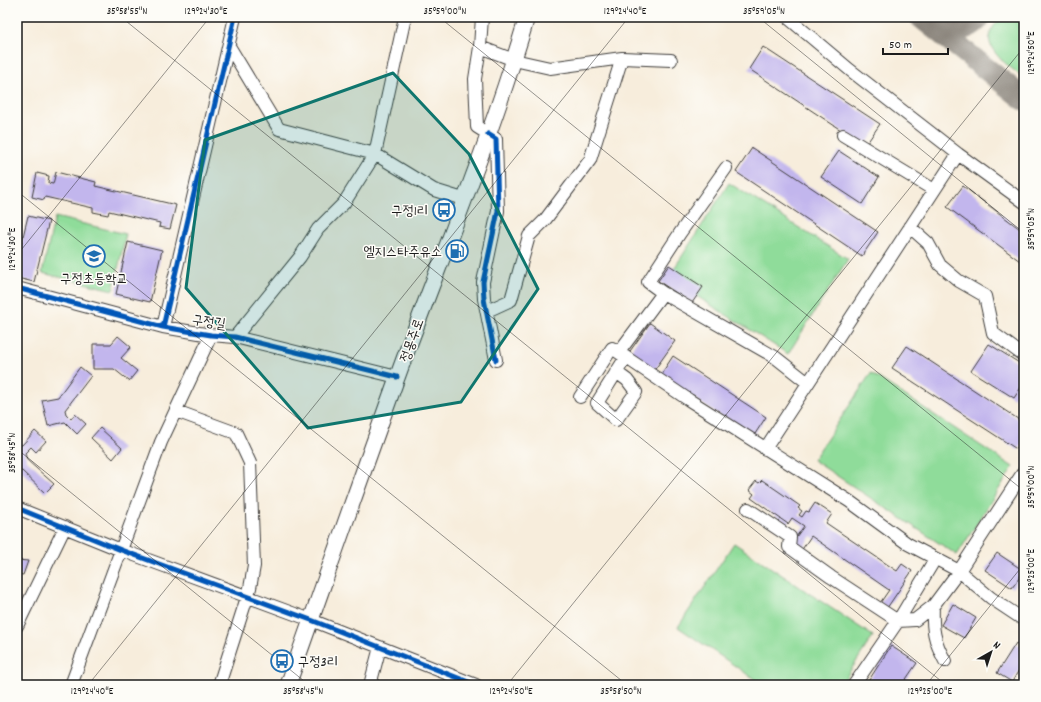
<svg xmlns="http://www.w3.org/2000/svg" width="1041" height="702" font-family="Dekko,'Poor Story',sans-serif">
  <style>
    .green { fill: #8fdc9a; stroke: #567c5b }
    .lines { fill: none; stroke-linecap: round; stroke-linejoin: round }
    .taxiway { stroke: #8a847c; stroke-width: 23 }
    .building { fill: #c2b6ed }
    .minor-casing { stroke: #3d3b39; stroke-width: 14 }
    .major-casing { stroke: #3d3b39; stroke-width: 17 }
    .minor { stroke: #fff; stroke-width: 12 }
    .major { stroke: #fff; stroke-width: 15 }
    .cycleway-casing { stroke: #fdfcf7; stroke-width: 8 }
    .cycleway { stroke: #0057b8; stroke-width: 5 }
    .marked { fill: #0f766e; fill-opacity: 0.2; stroke: #0f766e; stroke-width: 3; stroke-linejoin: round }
    .ticks { fill: none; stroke: #1c1c1c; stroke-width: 1; stroke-opacity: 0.45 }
    .labels { text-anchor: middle; stroke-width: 3; stroke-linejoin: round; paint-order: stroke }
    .poi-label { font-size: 14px; fill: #1c1c1c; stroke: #fdfcf7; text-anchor: end }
    .street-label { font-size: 14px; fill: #1c1c1c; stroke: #fdfcf7 }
    .neatline { fill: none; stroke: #1c1c1c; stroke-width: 1.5 }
    .ticks-label { font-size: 10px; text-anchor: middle; fill: #1c1c1c }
  </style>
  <rect width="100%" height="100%" fill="#fdfcf7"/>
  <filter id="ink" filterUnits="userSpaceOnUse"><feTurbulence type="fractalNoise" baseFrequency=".025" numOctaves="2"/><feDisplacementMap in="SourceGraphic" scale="8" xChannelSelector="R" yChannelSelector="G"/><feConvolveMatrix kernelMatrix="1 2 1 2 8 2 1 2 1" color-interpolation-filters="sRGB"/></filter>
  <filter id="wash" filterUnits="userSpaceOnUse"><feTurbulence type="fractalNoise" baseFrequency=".012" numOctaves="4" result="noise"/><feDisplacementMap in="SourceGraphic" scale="16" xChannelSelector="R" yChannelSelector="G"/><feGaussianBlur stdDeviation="0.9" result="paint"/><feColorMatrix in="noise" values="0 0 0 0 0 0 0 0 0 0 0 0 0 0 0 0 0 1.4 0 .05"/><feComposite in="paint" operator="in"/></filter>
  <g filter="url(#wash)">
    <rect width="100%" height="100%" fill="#f7eddc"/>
    <path class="green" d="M 1002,17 L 1024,17 L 1024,78 C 1012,68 980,49 992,29 C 994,25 999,21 1002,17 Z
      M 729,183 L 848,259 L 788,354 L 668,278 Z
      M 55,217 L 126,234 L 113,290 L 42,273 Z
      M 871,373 L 1013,467 L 957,555 L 813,460 Z
      M 734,543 L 873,636 L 841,685 L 763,685 L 678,627 Z"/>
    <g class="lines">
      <path class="taxiway" d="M 921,17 L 1024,99
        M 934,27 C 951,32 968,31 980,17"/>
    </g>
    <g id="blocks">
      <path class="building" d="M 763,47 L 880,124 L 865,146 L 749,69 Z
        M 752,148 L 878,232 L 862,256 L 736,172 Z
        M 839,151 L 879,177 L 862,204 L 821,177 Z
        M 56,172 L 96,182 L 95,186 L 176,205 L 170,229 L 159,227 L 160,223 L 109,211 L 108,215 L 93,212 L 93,208 L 45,197 L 44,200 L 32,197 L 37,173 L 49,176 L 48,183 L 53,184 Z
        M 963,186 L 1024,232 L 1024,264 L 947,207 Z
        M 28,216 L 49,221 L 34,282 L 17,278 L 17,261 Z
        M 128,242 L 162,250 L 150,302 L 116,294 Z
        M 669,265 L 703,287 L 692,303 L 658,281 Z
        M 650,323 L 675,341 L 653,372 L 628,354 Z
        M 118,336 L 131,347 L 121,358 L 137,371 L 129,381 L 114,369 L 93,369 L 93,344 L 111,344 Z
        M 989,344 L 1024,366 L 1024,383 L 1014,398 L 971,371 Z
        M 907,346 L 1024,423 L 1024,441 L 1018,450 L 892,368 Z
        M 673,356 L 766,417 L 753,437 L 660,376 Z
        M 80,367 L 91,376 L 65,410 L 66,414 L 71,419 L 75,414 L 86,424 L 77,434 L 65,422 L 48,426 L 42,400 L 58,397 Z
        M 100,428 L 122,448 L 113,459 L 91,438 Z
        M 35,431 L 46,441 L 36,452 L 31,447 L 25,453 L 27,460 L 54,484 L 45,493 L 22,471 L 17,472 L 17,445 L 22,445 Z
        M 762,480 L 800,506 L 798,508 L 802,511 L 799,515 L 802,517 L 806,511 L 809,512 L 815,503 L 832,514 L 826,523 L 897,571 L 902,564 L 912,571 L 887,608 L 880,603 L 889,590 L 811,536 L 801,551 L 791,544 L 804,526 L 792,518 L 788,524 L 751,498 L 754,494 L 749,490 L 756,481 L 759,483 Z
        M 997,553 L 1024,571 L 1012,588 L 985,570 Z
        M 17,560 L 28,561 L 23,575 L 17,574 Z
        M 953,604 L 976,618 L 964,638 L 941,625 Z
        M 1016,643 L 1024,648 L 1024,661 L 1012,682 L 997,673 Z
        M 891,646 L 917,663 L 902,685 L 876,685 L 869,680 Z"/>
    </g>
  </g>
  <g filter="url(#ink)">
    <use href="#blocks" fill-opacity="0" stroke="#3d3b39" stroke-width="1"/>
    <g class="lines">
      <g class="minor-casing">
        <path id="minor" d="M 482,17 L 480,47 L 475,79 L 477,127 L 496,139 L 498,211 L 483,282 L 484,299 L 496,360
          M 787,17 L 850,70 L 958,154
          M 229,46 L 279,129 L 375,154 L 434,190 L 463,199
          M 480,47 L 514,60 L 550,68 L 622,58 L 671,60
          M 843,135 L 934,190
          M 726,168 L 680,233 L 648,282 L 663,293 L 775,357 L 808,383
          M 910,227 L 928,243 L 940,265 L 959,281 L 985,296 L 993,333 L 1024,356
          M 17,288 L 163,327 L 211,335 L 235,337 L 397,377
          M 487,311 L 511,300 L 529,236 L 545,220 L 590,160 L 622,58
          M 163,327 L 235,17
          M 235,337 L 300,257 L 318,229 L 344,203 L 375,154 L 405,17
          M 619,352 L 663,293
          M 616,372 L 627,380 L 636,392 L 616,420 L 597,403 L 626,357
          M 580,397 L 612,348 L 689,400 L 849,501 L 908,544 L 959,571 L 991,598 L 1024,620
          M 176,411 L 236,433 L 250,463 L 254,566 L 250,588 L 219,685
          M 765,449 L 958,154 L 1024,202
          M 17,508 L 121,550 L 311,620 L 476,685
          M 748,509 L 790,537 L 789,547 L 831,577 L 898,621 L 935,559
          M 933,606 C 932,629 934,641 945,661
          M 17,626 L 65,527
          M 71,685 L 161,442 L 211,335
          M 370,685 L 380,647
          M 854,685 L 898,621 L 915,620 L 933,606 L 959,571 L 1024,471"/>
      </g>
      <g class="major-casing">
        <path id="major" d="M 288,685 C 327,575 365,465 405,356 C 447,244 493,132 527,17"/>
      </g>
      <use href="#minor" class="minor"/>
      <use href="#major" class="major"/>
      <g class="cycleway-casing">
        <path id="cycleway" d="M 488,134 L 496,139 L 498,211 L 483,282 L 484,299 L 496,360
          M 17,288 L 163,327 L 211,335 L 235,337 L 397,377
          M 163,327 L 235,17
          M 17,508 L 121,550 L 311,620 L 476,685"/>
      </g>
      <use href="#cycleway" class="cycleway"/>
    </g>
  </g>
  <path class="marked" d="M 393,73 L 469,154 L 538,289 L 461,402 L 308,428 L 186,288 L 205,140 Z"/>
  <path class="ticks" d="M 121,17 L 946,685M 439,17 L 1024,491M 758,17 L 1024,233M 17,191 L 627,685M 17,255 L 210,17M 17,449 L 309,685M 88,685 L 629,17M 507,685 L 1024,47M 926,685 L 1024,564"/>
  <defs>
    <g id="bus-ring" transform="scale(1.15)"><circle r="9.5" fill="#fdfcf7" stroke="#1f6fb2" stroke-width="1.5"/><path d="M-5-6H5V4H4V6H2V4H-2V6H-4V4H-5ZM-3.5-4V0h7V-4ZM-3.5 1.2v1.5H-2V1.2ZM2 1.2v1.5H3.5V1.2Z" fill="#1f6fb2"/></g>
    <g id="fuel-ring" transform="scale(1.15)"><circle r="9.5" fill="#fdfcf7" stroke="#1f6fb2" stroke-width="1.5"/><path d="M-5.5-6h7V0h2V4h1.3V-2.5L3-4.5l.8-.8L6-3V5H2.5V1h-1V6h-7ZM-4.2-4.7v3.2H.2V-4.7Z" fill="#1f6fb2"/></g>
    <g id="school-ring" transform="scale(1.15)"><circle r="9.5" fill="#fdfcf7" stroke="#1f6fb2" stroke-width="1.5"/><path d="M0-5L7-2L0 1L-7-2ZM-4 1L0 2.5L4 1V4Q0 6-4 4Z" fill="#1f6fb2"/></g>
  </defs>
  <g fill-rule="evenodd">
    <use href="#bus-ring" x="444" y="210"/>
    <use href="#fuel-ring" x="457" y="251"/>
    <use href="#school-ring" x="94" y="256"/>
    <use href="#bus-ring" x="282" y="661"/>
  </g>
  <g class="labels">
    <g class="poi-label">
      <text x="428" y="215">구정1리</text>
      <text x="442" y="256">엘지스타주유소</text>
      <text x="94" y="283" text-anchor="middle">구정초등학교</text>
      <text x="298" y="666" text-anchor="start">구정3리</text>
    </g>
    <g class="street-label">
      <text transform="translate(209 321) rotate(8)" y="5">구정길</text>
      <text transform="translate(411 340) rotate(-70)" y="5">정몽주로</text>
    </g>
  </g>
  <rect width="1041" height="702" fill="none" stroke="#fdfcf7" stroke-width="44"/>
  <g transform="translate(991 652) rotate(39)" stroke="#fdfcf7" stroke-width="3" paint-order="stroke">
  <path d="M0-3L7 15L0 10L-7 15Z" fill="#1c1c1c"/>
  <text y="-6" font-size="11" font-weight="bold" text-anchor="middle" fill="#1c1c1c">N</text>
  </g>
  <path d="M883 48v6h65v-6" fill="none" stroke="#1c1c1c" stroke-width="2"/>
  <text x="889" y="48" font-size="12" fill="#1c1c1c" stroke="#fdfcf7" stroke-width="3" paint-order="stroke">50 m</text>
  <rect x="22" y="22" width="997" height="658" class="neatline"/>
  <g class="ticks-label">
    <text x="127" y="14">35°58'55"N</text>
    <text x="206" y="14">129°24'30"E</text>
    <text x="445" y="14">35°59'00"N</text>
    <text x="625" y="14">129°24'40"E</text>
    <text x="764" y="14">35°59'05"N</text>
    <text transform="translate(1030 53) rotate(-90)" y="4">129°24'50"E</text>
    <text transform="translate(1030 229) rotate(-90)" y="4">35°59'05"N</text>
    <text transform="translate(11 249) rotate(-90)" y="4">129°24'30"E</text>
    <text transform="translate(11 453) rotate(-90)" y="4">35°58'45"N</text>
    <text transform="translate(1030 487) rotate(-90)" y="4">35°59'00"N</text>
    <text transform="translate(1030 571) rotate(-90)" y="4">129°25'00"E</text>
    <text x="92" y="694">129°24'40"E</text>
    <text x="303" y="694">35°58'45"N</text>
    <text x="511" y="694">129°24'50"E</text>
    <text x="621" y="694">35°58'50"N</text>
    <text x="930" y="694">129°25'00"E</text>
  </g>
</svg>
